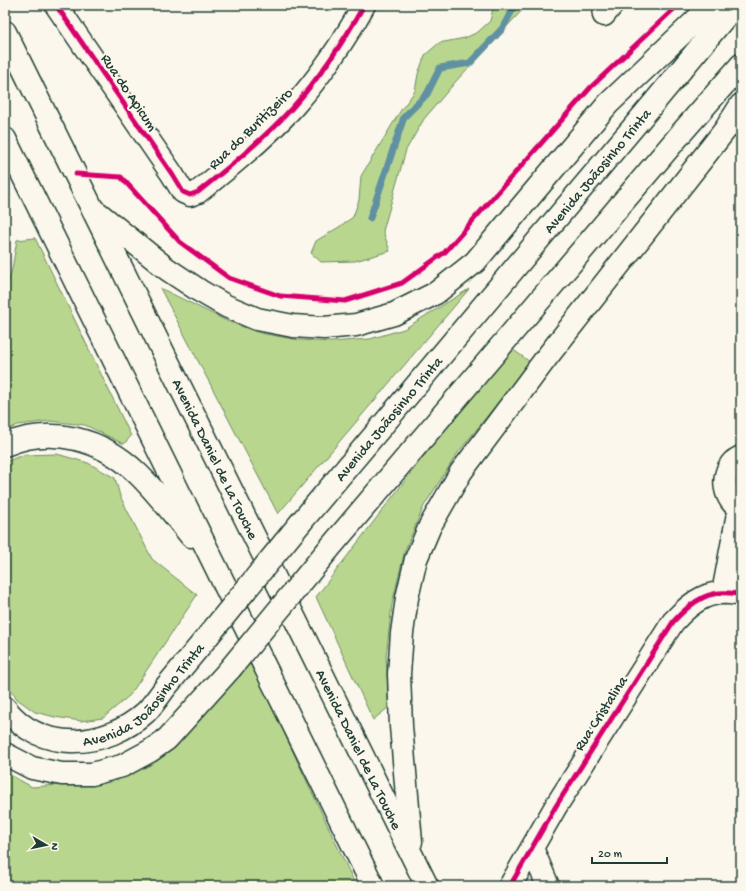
<svg xmlns="http://www.w3.org/2000/svg" width="746" height="891" font-family="'Gochi Hand',sans-serif">
  <style>
    .green { fill: #b9d68f; stroke: #6c8a62 }
    .lines { fill: none; stroke-linecap: round; stroke-linejoin: round }
    .stream { stroke: #6091a2; stroke-width: 7 }
    .minor-casing { stroke: #1f3d34; stroke-width: 25 }
    .major-casing { stroke: #1f3d34; stroke-width: 25 }
    .minor { stroke: #fbf7ec; stroke-width: 22 }
    .major { stroke: #fbf7ec; stroke-width: 22 }
    .major-bridge-casing { stroke: #1f3d34; stroke-width: 25; stroke-linecap: butt }
    .major-bridge { stroke: #fbf7ec; stroke-width: 22 }
    .cycleway-casing { stroke: #fbf7ec; stroke-width: 8 }
    .cycleway { stroke: #d6006c; stroke-width: 5 }
    .labels { text-anchor: middle; stroke-width: 4; stroke-linejoin: round; paint-order: stroke }
    .street-label { font-size: 15px; fill: #1f3d34; stroke: #fbf7ec }
  </style>
  <rect width="100%" height="100%" fill="#fbf7ec"/>
  <filter id="ink" filterUnits="userSpaceOnUse"><feTurbulence type="fractalNoise" baseFrequency=".025" numOctaves="2"/><feDisplacementMap in="SourceGraphic" scale="8" xChannelSelector="R" yChannelSelector="G"/><feConvolveMatrix kernelMatrix="1 2 1 2 8 2 1 2 1" color-interpolation-filters="sRGB"/></filter>
  <g filter="url(#ink)">
    <path class="green" d="M 494,5 L 527,5 L 457,80 L 424,119 L 406,150 L 383,231 L 390,251 L 355,261 L 321,262 L 311,253 L 316,241 L 339,227 L 353,217 L 359,200 L 361,176 L 401,110 L 415,91 L 418,74 L 425,55 L 439,43 L 465,38 L 478,32 L 490,21 Z
      M 35,238 L 131,436 L 124,444 L 85,425 L 49,421 L 18,425 L 5,431 L 5,293 L 12,269 L 17,240 Z
      M 160,288 L 227,321 L 260,333 L 299,340 L 331,342 L 370,339 L 404,329 L 469,289 L 278,514 Z
      M 508,346 L 530,362 L 457,454 L 424,506 L 405,550 L 392,604 L 386,657 L 389,707 L 373,720 L 316,597 Z
      M 57,454 L 88,463 L 115,478 L 120,496 L 152,559 L 197,595 L 130,695 L 103,718 L 81,721 L 55,717 L 35,712 L 17,699 L 5,681 L 5,462 L 23,455 Z
      M 250,660 L 356,886 L 5,886 L 5,772 L 32,787 L 118,780 L 181,738 Z"/>
    <g class="lines">
      <path class="stream" d="M 370,218 L 404,117 L 427,94 L 440,68 L 470,63 L 502,29 L 515,5"/>
      <g class="minor-casing">
        <path id="minor" d="M 56,5 L 172,174 L 183,192 L 190,195 L 198,192 C 231,166 264,139 292,108 C 320,77 344,41 364,5
          M 604,15 L 612,5
          M 741,457 C 739,458 735,460 733,462 C 720,476 724,501 741,509
          M 723,593 L 739,508
          M 532,848 L 548,886
          M 510,886 L 556,806 L 673,622 C 692,601 711,587 741,595"/>
      </g>
      <g class="major-casing">
        <g id="major">
          <path id="s1" d="M 5,32 L 427,886"/>
          <path d="M 5,139 L 373,886"/>
          <path d="M 98,213 L 167,269 L 200,291 L 226,306 L 257,319 L 293,326 L 324,328 L 356,325 L 394,314 L 436,293 L 475,262 L 608,104 L 712,5"/>
          <path d="M 5,445 C 51,425 102,439 137,473 C 157,492 174,515 191,536"/>
          <path id="s2" d="M 302,521 L 652,105 L 735,5"/>
          <path d="M 328,550 L 684,130 L 741,65"/>
          <path id="s3" d="M 5,708 C 41,754 106,749 146,712 C 153,705 159,696 165,688 C 179,671 193,654 208,636"/>
          <path d="M 5,754 L 32,768 L 62,774 L 92,774 L 122,766 L 150,751 L 167,739 L 230,669"/>
          <path d="M 411,842 L 401,726 L 399,674 L 402,633 L 407,598 L 416,559 L 430,526 L 461,472 L 547,357 L 725,130 L 741,105"/>
        </g>
      </g>
      <use href="#minor" class="minor"/>
      <use href="#major" class="major"/>
      <g class="major-bridge-casing">
        <path id="major-bridge" d="M 208,636 L 302,521
          M 230,669 L 328,550"/>
      </g>
      <use href="#major-bridge" class="major-bridge"/>
      <g class="cycleway-casing">
        <path id="cycleway" d="M 56,5 L 172,174 L 183,192 L 190,195 L 198,192 C 231,166 264,139 292,108 C 320,77 344,41 364,5
          M 76,174 L 121,177 L 180,242 L 229,278 L 280,296 L 345,301 L 402,283 L 445,252 L 591,87 L 678,5
          M 510,886 L 556,806 L 673,622 C 692,601 711,587 741,595"/>
      </g>
      <use href="#cycleway" class="cycleway"/>
    </g>
  </g>
  <g class="labels">
    <g class="street-label">
      <text transform="translate(130 92) rotate(56)" y="5">Rua do Apicum</text>
      <text transform="translate(250 128) rotate(-44)" y="5">Rua do Buritizeiro</text>
      <text dy="5" stroke="none"><textPath href="#s2" startOffset="458">Avenida Joãosinho Trinta</textPath></text>
      <text dy="5" stroke="none"><textPath href="#s2" startOffset="134">Avenida Joãosinho Trinta</textPath></text>
      <text dy="5" stroke="none"><textPath href="#s1" startOffset="476">Avenida Daniel de La Touche</textPath></text>
      <text dy="5" stroke="none"><textPath href="#s3" startOffset="167">Avenida Joãosinho Trinta</textPath></text>
      <text transform="translate(600 713) rotate(-57)" y="5">Rua Cristalina</text>
      <text dy="5" stroke="none"><textPath href="#s1" startOffset="800">Avenida Daniel de La Touche</textPath></text>
    </g>
  </g>
  <rect width="746" height="891" fill="none" stroke="#fbf7ec" stroke-width="20"/>
  <rect x="10" y="10" width="726" height="871" fill="none" stroke="#1f3d34" stroke-width="1.5" filter="url(#ink)"/>
  <g transform="translate(46 845) rotate(99)" stroke="#fbf7ec" stroke-width="3" paint-order="stroke">
  <path d="M0-3L7 15L0 10L-7 15Z" fill="#1f3d34"/>
  <text y="-6" font-size="11" font-weight="bold" text-anchor="middle" fill="#1f3d34">N</text>
  </g>
  <path d="M592 857v6h75v-6" fill="none" stroke="#1f3d34" stroke-width="2"/>
  <text x="598" y="857" font-size="12" fill="#1f3d34" stroke="#fbf7ec" stroke-width="3" paint-order="stroke">20 m</text>
</svg>
